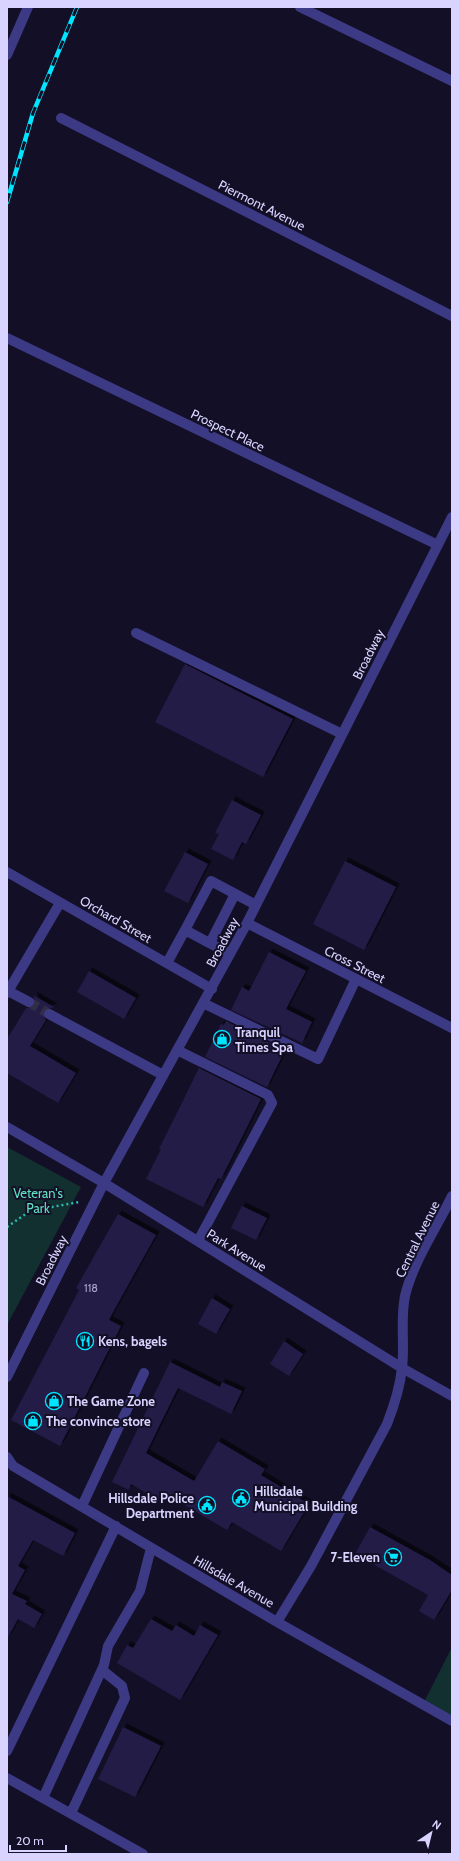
<svg xmlns="http://www.w3.org/2000/svg" width="459" height="1861" font-family="Cabin,sans-serif">
  <style>
    .green { fill: #12302f }
    .building { fill: #241b47; filter: url(#shadow) }
    .lines { fill: none; stroke-linecap: round; stroke-linejoin: round }
    .minor-tunnel { stroke: #312d47; stroke-width: 10; stroke-dasharray: 10 5; stroke-linecap: butt }
    .path { stroke: #2fb8b0; stroke-width: 2.5; stroke-dasharray: 2 3; stroke-linecap: butt }
    .minor { stroke: #3d3a85; stroke-width: 10 }
    .rail-casing { stroke: #00e5ff; stroke-width: 4.5 }
    .rail { stroke: #130f26; stroke-width: 3; stroke-dasharray: 9; stroke-linecap: butt }
    .labels { text-anchor: middle; stroke-width: 4; stroke-linejoin: round; paint-order: stroke }
    .number-label { font-size: 11px; fill: #aca6d1 }
    .street-label { font-size: 13px; fill: #d9d4ff; stroke: #130f26 }
    .poi-label { font-size: 13px; font-weight: bold; fill: #d9d4ff; stroke: #130f26; text-anchor: start }
    .park-label { font-size: 13px; fill: #5fe0c0; stroke: #130f26 }
  </style>
  <defs>
    <filter id="shadow"><feDropShadow dx="3.5" dy="-3.5" stdDeviation="0" flood-color="#0009"/></filter>
  </defs>
  <rect width="100%" height="100%" fill="#130f26"/>
  <path class="green" d="M 7,1147 L 81,1187 L 7,1325 Z
    M 452,1647 L 452,1721 L 423,1704 Z"/>
  <path class="building" d="M 185,664 L 293,719 L 263,777 L 155,722 Z
    M 232,800 L 261,815 L 246,844 L 242,842 L 233,860 L 211,849 L 219,834 L 215,833 Z
    M 185,852 L 208,864 L 188,903 L 164,891 Z
    M 345,861 L 396,887 L 364,950 L 313,924 Z
    M 269,952 L 306,971 L 286,1009 L 312,1022 L 302,1043 L 231,1010 L 242,987 L 249,991 Z
    M 89,971 L 136,998 L 124,1019 L 77,992 Z
    M 33,995 L 54,1007 L 44,1011 L 43,1015 L 46,1020 L 30,1046 L 76,1073 L 58,1103 L 7,1073 L 7,1039 L 26,1008 L 30,1008 L 35,1005 L 35,1001 Z
    M 226,1021 L 285,1050 L 267,1087 L 205,1057 L 221,1024 L 224,1025 Z
    M 199,1068 L 261,1099 L 221,1179 L 218,1178 L 203,1207 L 146,1179 L 161,1149 L 159,1149 Z
    M 242,1206 L 267,1218 L 256,1240 L 231,1228 Z
    M 118,1214 L 156,1235 L 112,1314 L 109,1320 L 121,1326 L 60,1446 L 11,1420 L 79,1290 L 76,1288 Z
    M 212,1298 L 230,1309 L 216,1334 L 198,1324 Z
    M 284,1341 L 303,1354 L 289,1376 L 270,1364 Z
    M 170,1362 L 220,1387 L 222,1382 L 242,1391 L 231,1414 L 178,1388 L 146,1453 L 194,1481 L 218,1441 L 265,1469 L 261,1475 L 309,1504 L 281,1551 L 232,1522 L 227,1530 L 164,1493 L 159,1501 L 131,1484 L 129,1490 L 112,1482 Z
    M 7,1496 L 75,1533 L 63,1556 L 33,1540 L 18,1566 L 25,1570 L 12,1594 L 27,1601 L 25,1604 L 42,1614 L 34,1628 L 18,1619 L 7,1639 Z
    M 370,1527 L 430,1560 L 452,1575 L 452,1590 L 434,1620 L 419,1611 L 428,1595 L 355,1554 Z
    M 151,1619 L 172,1631 L 176,1625 L 194,1636 L 200,1625 L 218,1635 L 180,1700 L 117,1663 L 127,1645 L 133,1648 Z
    M 123,1727 L 161,1746 L 135,1797 L 98,1779 Z"/>
  <g class="lines">
    <path class="minor-tunnel" d="M 29,1002 L 49,1014"/>
    <path class="path" d="M 7,1227 L 30,1211 L 79,1202"/>
    <path class="minor" d="M 300,7 L 452,81
      M 7,55 L 28,7
      M 61,118 L 452,316
      M 7,338 L 438,545
      M 136,633 L 342,734
      M 7,872 L 212,989
      M 247,923 L 452,1028
      M 210,943 L 235,894
      M 230,954 L 185,930 L 211,881 L 256,905
      M 167,963 L 185,930
      M 8,991 L 29,1002
      M 7,993 L 60,903
      M 203,1003 L 318,1059 L 356,979
      M 49,1014 L 163,1075
      M 177,1050 L 268,1095 L 272,1103 L 198,1241
      M 7,1127 L 104,1183 L 402,1368 L 452,1396
      M 7,1377 L 104,1183 L 247,923 L 452,517
      M 7,1457 L 13,1466 L 277,1622 L 452,1721
      M 82,1506 L 144,1373
      M 277,1622 L 311,1566 L 387,1424 C 394,1406 400,1388 402,1368 C 405,1344 400,1320 405,1296 C 413,1262 437,1227 452,1196
      M 7,1751 L 116,1526
      M 7,1778 L 143,1854
      M 43,1798 L 104,1665 L 108,1646 L 140,1591 L 151,1548
      M 71,1813 L 125,1698 L 122,1686 L 102,1670"/>
    <g class="rail-casing">
      <path id="rail" d="M 7,202 L 33,113 L 77,7"/>
    </g>
    <use href="#rail" class="rail"/>
  </g>
  <defs>
    <g id="shop-ring" transform="scale(0.9)"><circle r="9.5" fill="#130f26" stroke="#00e5ff" stroke-width="1.5"/><path d="M-5-2.5h2.3a2.7 3.5 0 0 1 5.4 0H5L5.5 6h-11ZM-1.5-2.5h3a1.5 2.3 0 0 0-3 0Z" fill="#00e5ff"/></g>
    <g id="restaurant-ring" transform="scale(0.9)"><circle r="9.5" fill="#130f26" stroke="#00e5ff" stroke-width="1.5"/><path d="M-5-6h1v4h1v-4h1v4h1v-4h1v5L-1.5 .5V6h-2V.5L-5-1ZM5-6V6H3V1.5H1.5Q1.5-4 5-6Z" fill="#00e5ff"/></g>
    <g id="civic-ring" transform="scale(0.9)"><circle r="9.5" fill="#130f26" stroke="#00e5ff" stroke-width="1.5"/><path d="M-.6-6.5H3V-4.5H.6V-3L4-1V1h2V6H-6V1h2V-1L-.6-3ZM-1.2 2.5V6h2.4V2.5Z" fill="#00e5ff"/></g>
    <g id="supermarket-ring" transform="scale(0.9)"><circle r="9.5" fill="#130f26" stroke="#00e5ff" stroke-width="1.5"/><path d="M-6-5.5h2.5l.6 2H6L4.5 2H-2.5L-4.4-4H-6ZM-1.5 3.2a1.3 1.3 0 1 0 .1 0ZM3 3.2a1.3 1.3 0 1 0 .1 0Z" fill="#00e5ff"/></g>
  </defs>
  <g fill-rule="evenodd">
    <use href="#shop-ring" x="222" y="1039"/>
    <use href="#restaurant-ring" x="85" y="1341"/>
    <use href="#shop-ring" x="54" y="1401"/>
    <use href="#shop-ring" x="33" y="1421"/>
    <use href="#civic-ring" x="241" y="1498"/>
    <use href="#civic-ring" x="207" y="1505"/>
    <use href="#supermarket-ring" x="393" y="1557"/>
  </g>
  <g class="labels">
    <g class="number-label">
      <text x="91" y="1292">118</text>
    </g>
    <g class="street-label">
      <text transform="translate(262 205) rotate(27)" y="5">Piermont Avenue</text>
      <text transform="translate(228 430) rotate(26)" y="5">Prospect Place</text>
      <text transform="translate(368 654) rotate(-63)" y="5">Broadway</text>
      <text transform="translate(116 919) rotate(30)" y="5">Orchard Street</text>
      <text transform="translate(222 942) rotate(-62)" y="5">Broadway</text>
      <text transform="translate(355 964) rotate(27)" y="5">Cross Street</text>
      <text transform="translate(417 1239) rotate(-64)" y="5">Central Avenue</text>
      <text transform="translate(237 1250) rotate(32)" y="5">Park Avenue</text>
      <text transform="translate(51 1260) rotate(-63)" y="5">Broadway</text>
      <text transform="translate(234 1581) rotate(30)" y="5">Hillsdale Avenue</text>
    </g>
    <g class="poi-label">
      <text x="235" y="1037">Tranquil<tspan x="235" dy="15">Times Spa</tspan></text>
      <text x="98" y="1346">Kens, bagels</text>
      <text x="67" y="1406">The Game Zone</text>
      <text x="46" y="1426">The convince store</text>
      <text x="254" y="1496">Hillsdale<tspan x="254" dy="15">Municipal Building</tspan></text>
      <text x="194" y="1503" text-anchor="end">Hillsdale Police<tspan x="194" dy="15">Department</tspan></text>
      <text x="380" y="1562" text-anchor="end">7-Eleven</text>
    </g>
    <g class="park-label">
      <text x="38" y="1198">Veteran's<tspan x="38" dy="15">Park</tspan></text>
    </g>
  </g>
  <rect width="459" height="1861" fill="none" stroke="#d9d4ff" stroke-width="16"/>
  <g transform="translate(431 1833) rotate(35)" stroke="#130f26" stroke-width="3" paint-order="stroke">
  <path d="M0-3L7 15L0 10L-7 15Z" fill="#d9d4ff"/>
  <text y="-6" font-size="11" font-weight="bold" text-anchor="middle" fill="#d9d4ff">N</text>
  </g>
  <path d="M10 1845v6h56v-6" fill="none" stroke="#d9d4ff" stroke-width="2"/>
  <text x="16" y="1845" font-size="12" fill="#d9d4ff" stroke="#130f26" stroke-width="3" paint-order="stroke">20 m</text>
</svg>
